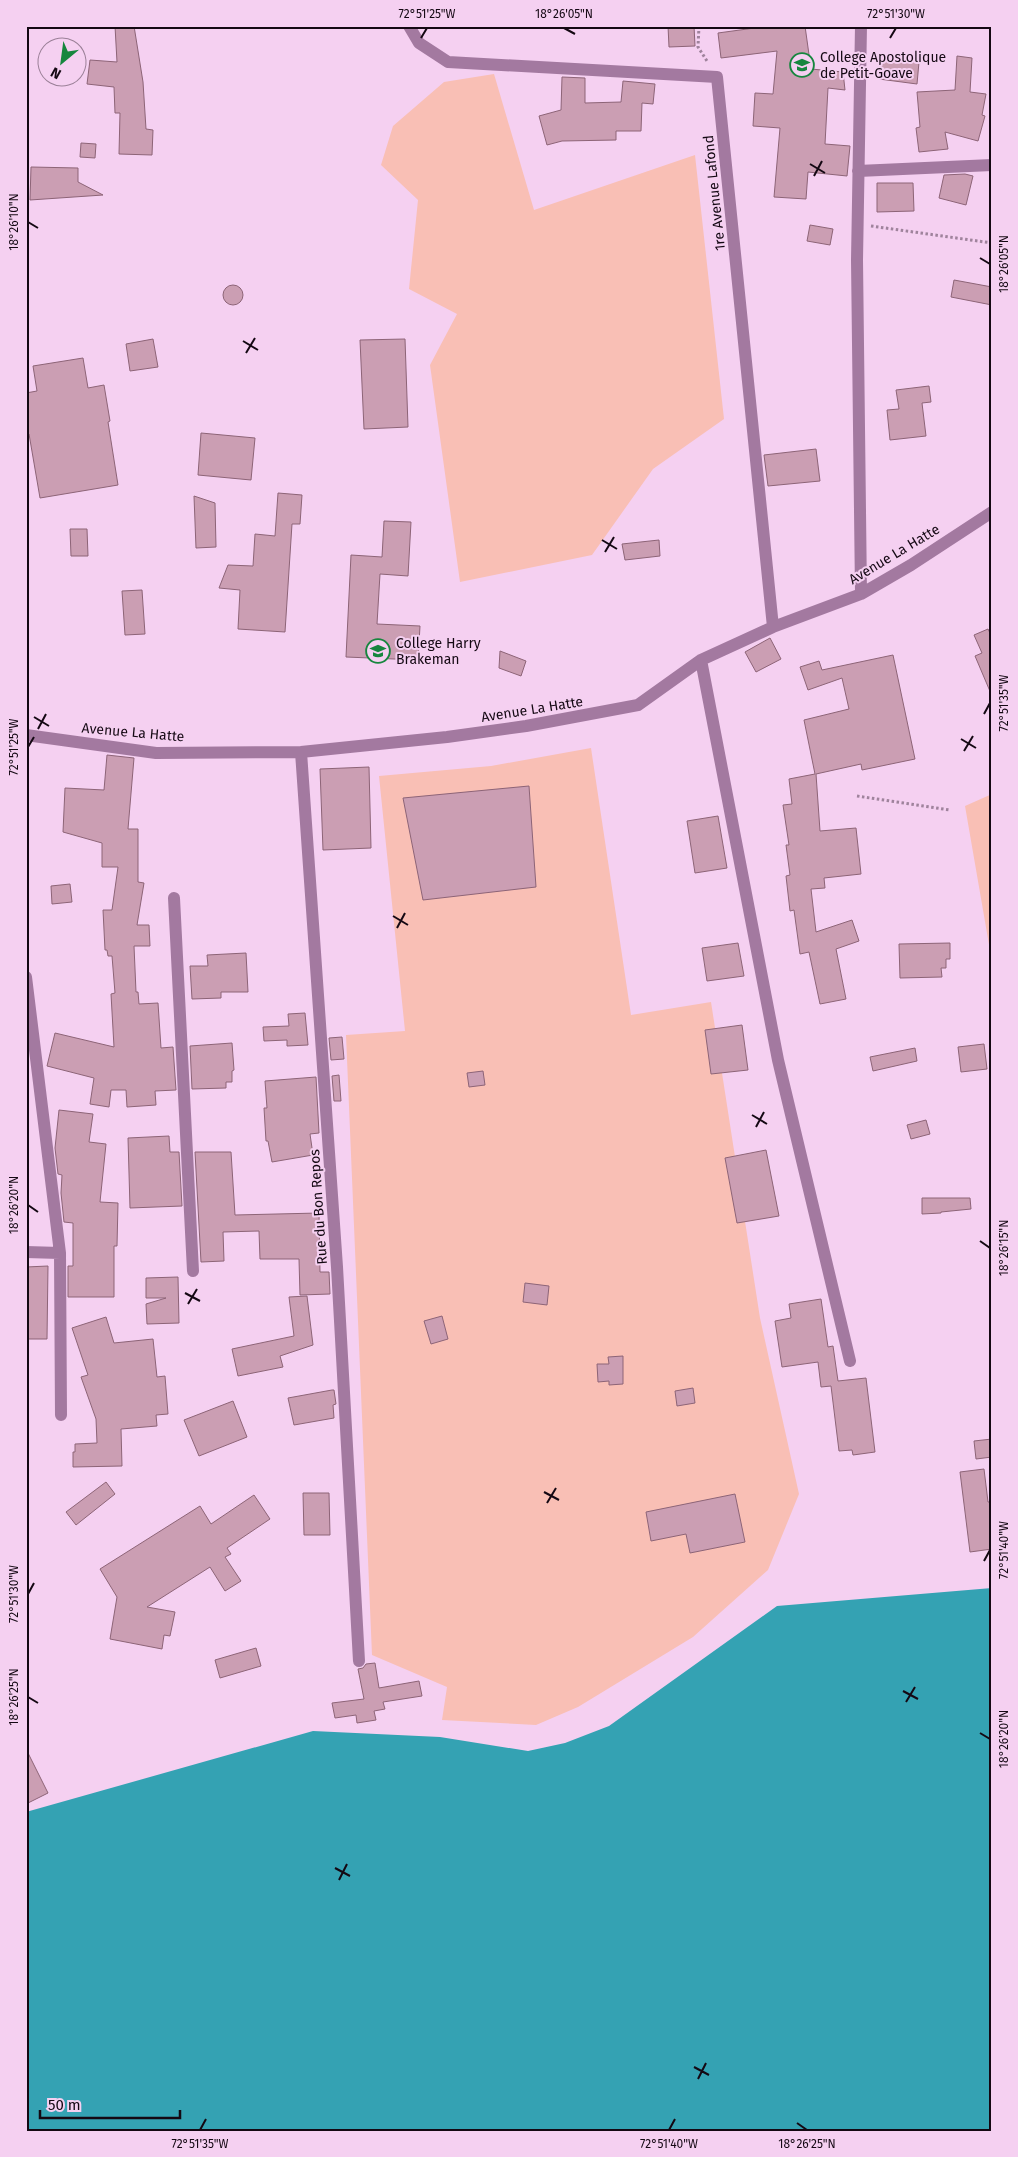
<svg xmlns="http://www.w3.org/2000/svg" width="1018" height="2157" font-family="'Fira Sans',sans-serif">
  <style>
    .green { fill: #f9bfb5 }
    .water { fill: #34a2b3 }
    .building { fill: #cb9eb3; stroke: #8d6477 }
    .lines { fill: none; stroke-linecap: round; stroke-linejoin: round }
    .path { stroke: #9f839c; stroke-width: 3; stroke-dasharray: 2.5 2.5; stroke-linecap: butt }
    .minor { stroke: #a379a0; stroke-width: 12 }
    .ticks { fill: none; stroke: #140813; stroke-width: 2 }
    .labels { text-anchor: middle; stroke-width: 4; stroke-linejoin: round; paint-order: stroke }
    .poi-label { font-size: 14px; fill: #140813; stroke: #f5d0f1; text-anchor: start }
    .street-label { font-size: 14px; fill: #140813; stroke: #f5d0f1 }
    .neatline { fill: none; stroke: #140813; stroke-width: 2 }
    .ticks-label { font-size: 12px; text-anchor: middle; fill: #140813 }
  </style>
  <rect width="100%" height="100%" fill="#f5d0f1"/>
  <path class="green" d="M 494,74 L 534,210 L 695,155 L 724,419 L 653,469 L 592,555 L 460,582 L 430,365 L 457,314 L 409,289 L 418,200 L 381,165 L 393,126 L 444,82 Z
    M 591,748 L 631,1015 L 711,1002 L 760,1318 L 799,1494 L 768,1570 L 693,1637 L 578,1707 L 536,1725 L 442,1720 L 447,1687 L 372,1655 L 346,1035 L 405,1031 L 379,776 L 491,766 Z
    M 992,794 L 992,962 L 965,806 Z"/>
  <path class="water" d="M 992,1588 L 992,2131 L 26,2131 L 26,1812 L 313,1731 L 440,1737 L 528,1751 L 565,1743 L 609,1726 L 777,1606 Z"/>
  <path class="building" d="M 115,26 L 134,26 L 143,82 L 146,129 L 153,130 L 152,155 L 119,154 L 120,113 L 115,113 L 114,87 L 87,84 L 90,60 L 117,62 Z
    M 668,26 L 694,26 L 695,46 L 669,47 Z
    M 769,26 L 805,26 L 811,69 L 843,72 L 845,90 L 828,88 L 825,144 L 850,146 L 847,176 L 808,172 L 806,199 L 774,197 L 780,128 L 753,126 L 755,93 L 773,94 L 777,51 L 721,58 L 718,33 Z
    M 957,56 L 972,58 L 970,92 L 986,94 L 982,115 L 985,116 L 978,141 L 945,132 L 948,149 L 919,152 L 916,128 L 920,127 L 917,92 L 955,90 Z
    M 881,58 L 919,62 L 917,84 L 879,79 Z
    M 562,77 L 585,78 L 585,103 L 621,102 L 623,81 L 655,84 L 653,104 L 642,103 L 641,131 L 616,131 L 616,140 L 562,141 L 547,145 L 539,116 L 561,110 Z
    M 81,143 L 96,144 L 95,158 L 80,157 Z
    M 31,167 L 78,168 L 78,182 L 103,195 L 30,200 Z
    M 965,174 L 973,176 L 966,205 L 939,198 L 944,175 Z
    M 877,183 L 913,183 L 914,211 L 877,212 Z
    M 810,225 L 833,229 L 830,245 L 807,241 Z
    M 954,280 L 992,287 L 992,305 L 951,297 Z
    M223 295a10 10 0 1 1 20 0a10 10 0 1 1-20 0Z
    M 153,339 L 158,367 L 130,371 L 126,344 Z
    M 405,339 L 408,427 L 364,429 L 360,340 Z
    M 83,358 L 88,388 L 104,385 L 110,421 L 108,422 L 118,485 L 40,498 L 29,434 L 26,435 L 26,393 L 37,391 L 33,366 Z
    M 929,386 L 931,402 L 922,403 L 926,436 L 890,440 L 887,410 L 899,409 L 896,390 Z
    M 201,433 L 255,438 L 251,480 L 198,475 Z
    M 816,449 L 820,481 L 768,486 L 764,455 Z
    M 278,493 L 302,495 L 300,524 L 292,524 L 285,632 L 238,629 L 240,590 L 219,588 L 228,565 L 253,566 L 255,534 L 275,536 Z
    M 194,496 L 215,503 L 216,547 L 196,548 Z
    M 384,521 L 411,522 L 408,576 L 380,574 L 377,624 L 420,626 L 418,660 L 346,657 L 351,555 L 382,557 Z
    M 70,529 L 87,529 L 88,556 L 71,556 Z
    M 659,540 L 660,556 L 625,560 L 622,544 Z
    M 142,590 L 145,634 L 125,635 L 122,591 Z
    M 988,629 L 992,637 L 992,696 L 975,656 L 982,653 L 974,635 Z
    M 770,638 L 781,659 L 756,672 L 745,652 Z
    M 500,651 L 526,661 L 521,676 L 499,668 Z
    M 893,655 L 915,759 L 862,770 L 861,764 L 816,774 L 820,831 L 856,828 L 861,874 L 824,878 L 825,888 L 811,889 L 816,932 L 852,920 L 859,941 L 836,949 L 846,999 L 820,1004 L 809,952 L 800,954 L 794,910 L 790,911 L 786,876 L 790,875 L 786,845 L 789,845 L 783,805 L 792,804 L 789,779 L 815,774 L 804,720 L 849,709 L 842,678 L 808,690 L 800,667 L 819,661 L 822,670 Z
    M 107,755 L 134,758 L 128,829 L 138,829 L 138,882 L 144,883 L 137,925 L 149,925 L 150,946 L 134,946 L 136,992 L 138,992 L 139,1004 L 158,1003 L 161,1048 L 173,1047 L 176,1090 L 155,1091 L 156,1105 L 127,1107 L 126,1090 L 111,1090 L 109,1107 L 90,1104 L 94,1078 L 47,1066 L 55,1033 L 114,1047 L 111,994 L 115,993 L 112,956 L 108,956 L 107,950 L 105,950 L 103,910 L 112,910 L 118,867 L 102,867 L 102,843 L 63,832 L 65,788 L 104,790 Z
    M 369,767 L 371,848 L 323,850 L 320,769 Z
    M 529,786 L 536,887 L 423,900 L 403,798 Z
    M 718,816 L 727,868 L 695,873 L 687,821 Z
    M 70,884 L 72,902 L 52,904 L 51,886 Z
    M 738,943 L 744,976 L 707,981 L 702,948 Z
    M 950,943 L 950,959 L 946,959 L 946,968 L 941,968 L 942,977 L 900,978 L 899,944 Z
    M 246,953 L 248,992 L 221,992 L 221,998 L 192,999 L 190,966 L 208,966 L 207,955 Z
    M 305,1013 L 308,1045 L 287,1046 L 287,1040 L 264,1041 L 263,1027 L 289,1026 L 288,1014 Z
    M 742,1025 L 748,1070 L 711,1074 L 705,1030 Z
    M 342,1037 L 344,1059 L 331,1060 L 329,1038 Z
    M 232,1043 L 234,1070 L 232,1071 L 232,1082 L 226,1082 L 226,1088 L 192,1089 L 190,1046 Z
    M 984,1044 L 987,1069 L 961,1072 L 958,1047 Z
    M 915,1048 L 917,1061 L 873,1071 L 870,1057 Z
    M 483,1071 L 485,1085 L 469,1087 L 467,1073 Z
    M 339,1075 L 341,1101 L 334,1101 L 332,1076 Z
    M 316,1077 L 319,1133 L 310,1134 L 313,1155 L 272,1162 L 268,1141 L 266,1141 L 264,1108 L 267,1108 L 265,1081 Z
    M 59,1110 L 93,1114 L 89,1142 L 106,1144 L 100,1202 L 118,1203 L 117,1246 L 114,1246 L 114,1297 L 68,1297 L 68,1266 L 73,1266 L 73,1223 L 64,1222 L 61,1193 L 62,1175 L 58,1174 L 55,1148 Z
    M 926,1120 L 930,1134 L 911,1139 L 907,1125 Z
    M 169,1136 L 170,1152 L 179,1152 L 182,1206 L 130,1208 L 128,1138 Z
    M 766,1150 L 779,1216 L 737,1223 L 725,1158 Z
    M 195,1152 L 231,1152 L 235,1215 L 319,1213 L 320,1272 L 329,1272 L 330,1294 L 300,1295 L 299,1259 L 260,1259 L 259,1231 L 223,1232 L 224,1261 L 201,1262 Z
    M 922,1198 L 970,1198 L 971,1209 L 941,1212 L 941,1213 L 922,1214 Z
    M 48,1266 L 47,1339 L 26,1339 L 26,1267 Z
    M 178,1277 L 179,1323 L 147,1324 L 146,1304 L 166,1298 L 146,1298 L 146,1278 Z
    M 525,1283 L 549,1286 L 547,1305 L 523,1302 Z
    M 307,1296 L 313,1345 L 280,1356 L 283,1367 L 238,1376 L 232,1349 L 294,1336 L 289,1297 Z
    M 821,1299 L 828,1347 L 833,1346 L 838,1381 L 866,1378 L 875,1452 L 853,1455 L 852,1450 L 839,1451 L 831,1386 L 821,1387 L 818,1362 L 782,1367 L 775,1321 L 791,1318 L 789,1304 Z
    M 442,1316 L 448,1339 L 431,1344 L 424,1321 Z
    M 106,1317 L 114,1343 L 153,1339 L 157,1377 L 165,1376 L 168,1414 L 156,1415 L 157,1426 L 121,1429 L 122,1466 L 73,1467 L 73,1452 L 75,1452 L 75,1444 L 97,1443 L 96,1419 L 81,1377 L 88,1375 L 72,1328 Z
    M 623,1356 L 623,1384 L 609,1385 L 609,1381 L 598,1382 L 597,1364 L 609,1364 L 608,1357 Z
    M 693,1388 L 695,1403 L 677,1406 L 675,1391 Z
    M 332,1390 L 334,1390 L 336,1404 L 333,1405 L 334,1418 L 294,1425 L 288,1398 Z
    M 233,1401 L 247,1437 L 199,1456 L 184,1420 Z
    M 992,1439 L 992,1457 L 976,1459 L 974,1441 Z
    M 984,1469 L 988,1502 L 992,1502 L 992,1549 L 970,1552 L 960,1472 Z
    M 106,1482 L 115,1494 L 76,1525 L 66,1512 Z
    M 303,1493 L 329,1493 L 330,1535 L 304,1535 Z
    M 735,1494 L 745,1542 L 690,1553 L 686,1534 L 651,1541 L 646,1512 Z
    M 254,1495 L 270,1519 L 227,1548 L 231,1554 L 225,1557 L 241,1581 L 225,1591 L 210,1567 L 147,1607 L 175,1612 L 170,1636 L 164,1635 L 162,1649 L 110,1639 L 117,1597 L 100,1569 L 200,1506 L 211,1524 Z
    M 256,1648 L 261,1666 L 220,1678 L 215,1660 Z
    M 375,1663 L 379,1688 L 419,1681 L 422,1696 L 383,1702 L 385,1709 L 374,1711 L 376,1720 L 357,1723 L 356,1715 L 335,1718 L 332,1703 L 364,1699 L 358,1669 L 363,1668 L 366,1664 Z
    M 26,1749 L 48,1793 L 26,1804 Z"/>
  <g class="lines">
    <path class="path" d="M 699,26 L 698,47 L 707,61
      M 871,226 L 992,243
      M 857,796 L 950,810"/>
    <path class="minor" d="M 409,26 L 419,43 L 448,62 L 717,77 L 773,627
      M 858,171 L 992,165
      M 861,594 L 857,260 L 861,26
      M 701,660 L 778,1060 L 850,1361
      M 26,735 L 156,753 L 301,752 L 447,737 L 526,726 L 638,705 L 701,660 L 773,627 L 861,594 L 911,565 L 992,512
      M 301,752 L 337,1267 L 359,1661
      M 174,898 L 193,1271
      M 26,977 L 60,1253 L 61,1415
      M 26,1252 L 60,1253"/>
  </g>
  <path class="ticks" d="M 564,28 L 575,34M 421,38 L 427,28M 890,38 L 896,28M 810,164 L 825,173M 814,176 L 822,161M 28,222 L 38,228M 980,258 L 990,264M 243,341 L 258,350M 246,353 L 255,338M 602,540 L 617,549M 605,552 L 614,537M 984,714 L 990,703M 34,717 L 49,726M 38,729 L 46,714M 961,739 L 976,748M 28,747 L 34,737M 964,751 L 973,736M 393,916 L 408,925M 397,928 L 405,913M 752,1115 L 767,1124M 756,1127 L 764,1112M 28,1205 L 38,1212M 980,1241 L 990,1248M 185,1293 L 200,1301M 188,1304 L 197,1289M 544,1492 L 559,1500M 547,1503 L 556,1488M 984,1561 L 990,1550M 28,1594 L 34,1583M 903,1691 L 918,1699M 28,1697 L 38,1703M 906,1702 L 915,1687M 980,1733 L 990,1739M 335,1868 L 350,1876M 339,1880 L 347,1864M 694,2067 L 709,2075M 698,2079 L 706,2063M 797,2123 L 807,2130M 200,2130 L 206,2119M 669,2130 L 675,2119"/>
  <defs>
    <g id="school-ring" transform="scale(1.25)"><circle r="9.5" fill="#f5d0f1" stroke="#16863e" stroke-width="1.5"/><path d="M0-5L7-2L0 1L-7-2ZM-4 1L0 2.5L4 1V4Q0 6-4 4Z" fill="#16863e"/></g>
  </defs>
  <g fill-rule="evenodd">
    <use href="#school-ring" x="802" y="65"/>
    <use href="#school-ring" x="378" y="651"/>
  </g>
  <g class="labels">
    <g class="poi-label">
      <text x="820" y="62">College Apostolique<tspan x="820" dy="16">de Petit-Goave</tspan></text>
      <text x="396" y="648">College Harry<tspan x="396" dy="16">Brakeman</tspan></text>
    </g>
    <g class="street-label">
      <text transform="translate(714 193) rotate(-96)" y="5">1re Avenue Lafond</text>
      <text transform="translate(894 554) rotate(-31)" y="5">Avenue La Hatte</text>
      <text transform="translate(532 709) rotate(-9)" y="5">Avenue La Hatte</text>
      <text transform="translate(133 732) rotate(5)" y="5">Avenue La Hatte</text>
      <text transform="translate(318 1207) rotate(-94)" y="5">Rue du Bon Repos</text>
    </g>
  </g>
  <rect width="1018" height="2157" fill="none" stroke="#f5d0f1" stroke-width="55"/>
  <g transform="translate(62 62) rotate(209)"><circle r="24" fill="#f5d0f1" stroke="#9b8098"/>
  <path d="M0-4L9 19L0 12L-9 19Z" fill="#16863e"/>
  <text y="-8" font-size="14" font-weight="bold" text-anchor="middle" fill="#140813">N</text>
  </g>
  <path d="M40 2110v8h140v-8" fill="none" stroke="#140813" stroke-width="2.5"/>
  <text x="48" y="2110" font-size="15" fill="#140813" stroke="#f5d0f1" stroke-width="4" paint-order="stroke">50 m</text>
  <rect x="28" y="28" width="962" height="2102" class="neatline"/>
  <g class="ticks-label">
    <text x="427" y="18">72°51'25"W</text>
    <text x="564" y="18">18°26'05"N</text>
    <text x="896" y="18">72°51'30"W</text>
    <text transform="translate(14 222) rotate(-90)" y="4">18°26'10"N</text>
    <text transform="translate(1004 264) rotate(-90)" y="4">18°26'05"N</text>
    <text transform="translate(1004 703) rotate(-90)" y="4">72°51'35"W</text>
    <text transform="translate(14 747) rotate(-90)" y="4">72°51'25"W</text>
    <text transform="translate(14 1205) rotate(-90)" y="4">18°26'20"N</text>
    <text transform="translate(1004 1248) rotate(-90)" y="4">18°26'15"N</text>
    <text transform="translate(1004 1550) rotate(-90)" y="4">72°51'40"W</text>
    <text transform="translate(14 1594) rotate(-90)" y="4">72°51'30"W</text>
    <text transform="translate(14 1697) rotate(-90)" y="4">18°26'25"N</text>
    <text transform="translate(1004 1739) rotate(-90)" y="4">18°26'20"N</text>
    <text x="200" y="2148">72°51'35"W</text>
    <text x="669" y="2148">72°51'40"W</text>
    <text x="807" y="2148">18°26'25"N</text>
  </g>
</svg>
